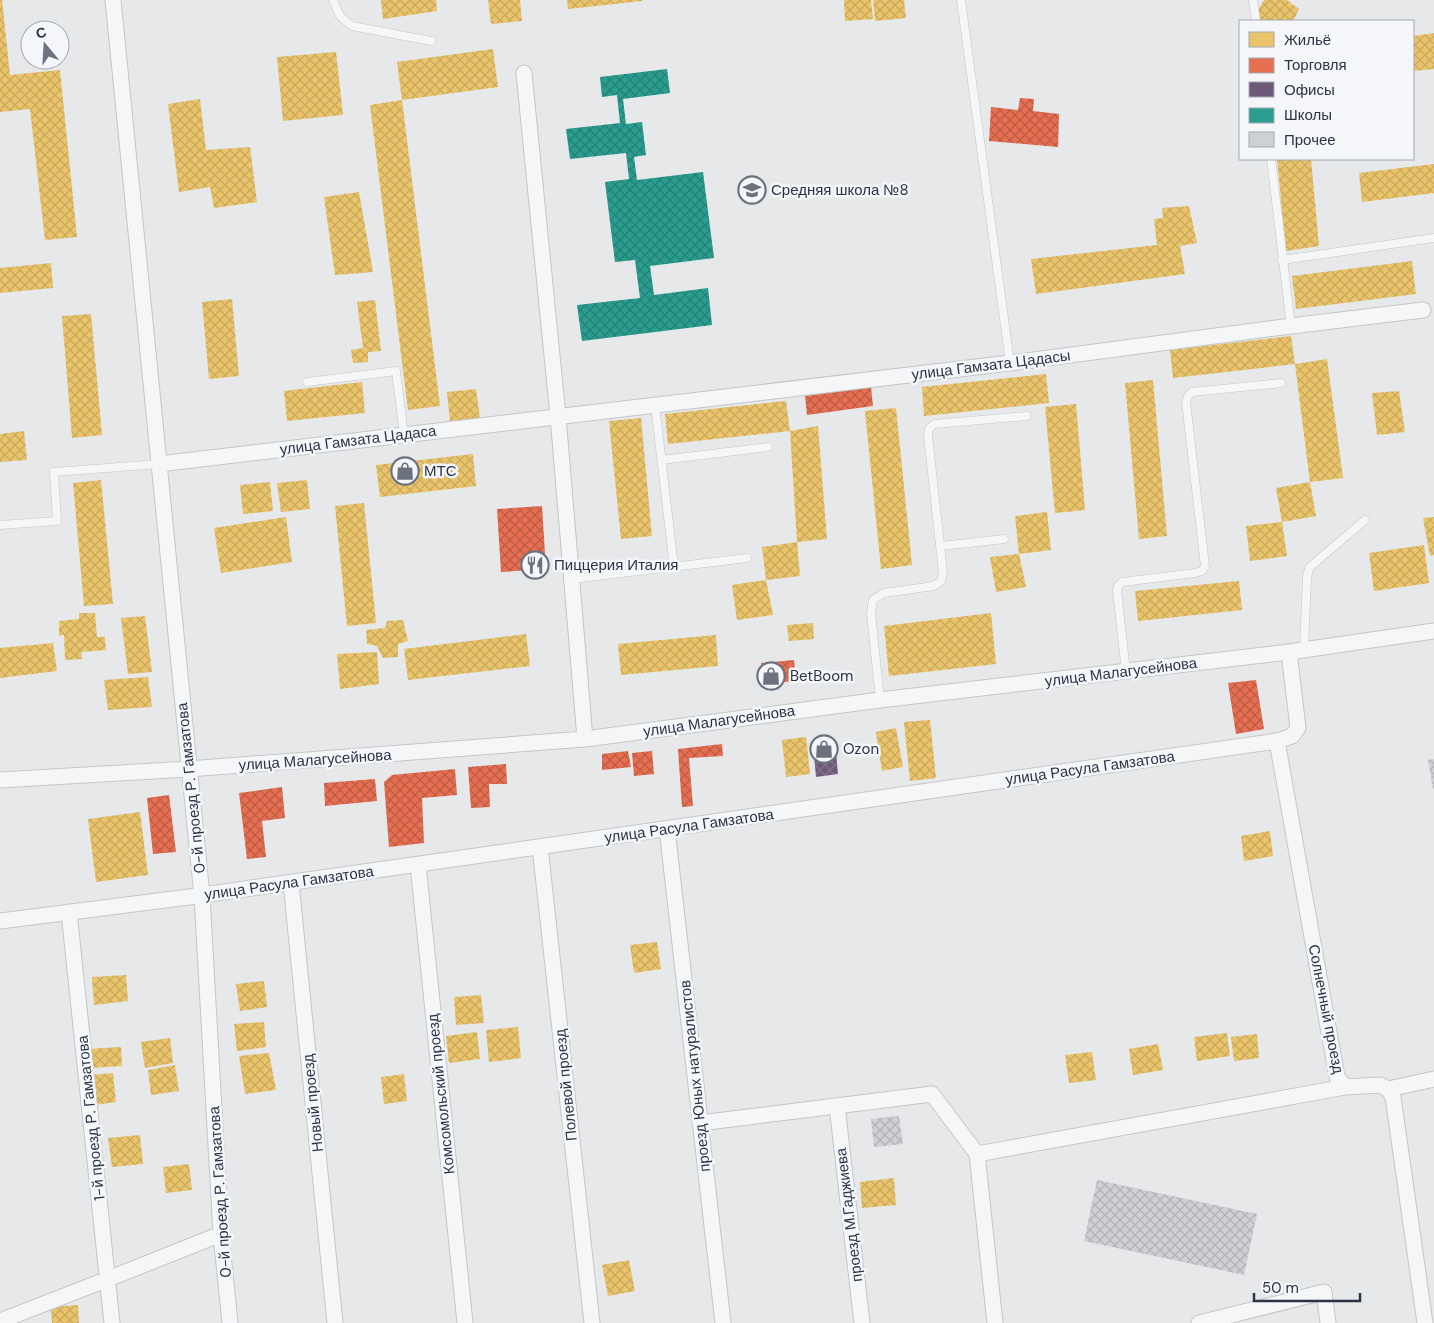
<svg xmlns="http://www.w3.org/2000/svg" width="1434" height="1323" font-family="'DM Sans',sans-serif">
  <style>
    .homes { fill: url(#homes-cross-hatch) }
    .shops { fill: url(#shops-cross-hatch) }
    .offices { fill: url(#offices-cross-hatch) }
    .schools { fill: url(#schools-cross-hatch) }
    .building { fill: url(#building-cross-hatch) }
    .lines { fill: none; stroke-linecap: round; stroke-linejoin: round }
    .lane-casing { stroke: #c4c6c8; stroke-width: 9 }
    .street-casing { stroke: #c4c6c8; stroke-width: 17 }
    .lane { stroke: #f5f6f7; stroke-width: 8 }
    .street { stroke: #f5f6f7; stroke-width: 15 }
    .labels { text-anchor: middle; stroke-width: 5; stroke-linejoin: round; paint-order: stroke }
    .poi-label { font-size: 15px; fill: #2b3445; stroke: #f4f6f9; text-anchor: start }
    .street-label { font-size: 15px; fill: #2b3445; stroke: #f4f6f9 }
  </style>
  <defs>
    <pattern id="homes-cross-hatch" width="8" height="8" patternUnits="userSpaceOnUse" patternTransform="scale(1.25)"><rect width="8" height="8" fill="#e9c46a"/><path d="M0 0l8 8M0 8l8-8" fill="none" stroke="#c8a95d"/></pattern>
    <pattern id="shops-cross-hatch" width="8" height="8" patternUnits="userSpaceOnUse" patternTransform="scale(1.25)"><rect width="8" height="8" fill="#e76f51"/><path d="M0 0l8 8M0 8l8-8" fill="none" stroke="#bb5c45"/></pattern>
    <pattern id="offices-cross-hatch" width="8" height="8" patternUnits="userSpaceOnUse" patternTransform="scale(1.25)"><rect width="8" height="8" fill="#6d597a"/><path d="M0 0l8 8M0 8l8-8" fill="none" stroke="#82738d"/></pattern>
    <pattern id="schools-cross-hatch" width="8" height="8" patternUnits="userSpaceOnUse" patternTransform="scale(1.25)"><rect width="8" height="8" fill="#2a9d8f"/><path d="M0 0l8 8M0 8l8-8" fill="none" stroke="#248177"/></pattern>
    <pattern id="building-cross-hatch" width="8" height="8" patternUnits="userSpaceOnUse" patternTransform="scale(1.25)"><rect width="8" height="8" fill="#ced0d3"/><path d="M0 0l8 8M0 8l8-8" fill="none" stroke="#b1b3b6"/></pattern>
  </defs>
  <rect width="100%" height="100%" fill="#e6e8ea"/>
  <path class="homes" d="M 0,0 L 2,0 L 10,75 L 60,70 L 77,237 L 45,240 L 30,109 L 0,112 Z
    M 381,0 L 436,0 L 437,11 L 383,19 Z
    M 488,0 L 520,0 L 522,21 L 491,24 Z
    M 567,0 L 642,0 L 642,1 L 568,9 Z
    M 844,0 L 871,0 L 873,19 L 845,21 Z
    M 873,0 L 904,0 L 906,18 L 875,21 Z
    M 1264,0 L 1287,0 L 1299,9 L 1293,21 L 1260,21 L 1258,10 Z
    M 1434,33 L 1434,69 L 1413,71 L 1413,36 Z
    M 493,49 L 498,87 L 402,100 L 397,62 Z
    M 336,52 L 343,115 L 283,121 L 277,57 Z
    M 200,99 L 206,150 L 250,147 L 257,202 L 214,208 L 210,187 L 179,192 L 168,104 Z
    M 402,100 L 440,406 L 408,410 L 370,105 Z
    M 1277,159 L 1311,159 L 1319,246 L 1286,251 Z
    M 1434,164 L 1434,193 L 1362,202 L 1359,173 Z
    M 359,192 L 373,272 L 335,275 L 324,197 Z
    M 1189,206 L 1197,243 L 1180,246 L 1185,274 L 1036,294 L 1031,259 L 1157,245 L 1154,219 L 1163,218 L 1162,208 Z
    M 1412,261 L 1416,294 L 1296,309 L 1292,276 Z
    M 51,263 L 53,288 L 0,293 L 0,268 Z
    M 232,299 L 239,376 L 209,379 L 202,302 Z
    M 375,300 L 381,351 L 368,352 L 368,362 L 353,363 L 351,350 L 363,348 L 357,302 Z
    M 91,314 L 102,435 L 72,438 L 62,316 Z
    M 1291,336 L 1295,364 L 1173,378 L 1170,350 Z
    M 1327,359 L 1343,478 L 1310,482 L 1316,516 L 1282,522 L 1276,488 L 1310,482 L 1295,364 Z
    M 1046,374 L 1049,403 L 924,416 L 922,387 Z
    M 1153,380 L 1167,536 L 1139,539 L 1125,383 Z
    M 362,382 L 365,413 L 287,421 L 284,391 Z
    M 476,389 L 480,418 L 450,422 L 447,392 Z
    M 1399,391 L 1405,432 L 1377,435 L 1372,393 Z
    M 786,401 L 790,431 L 668,444 L 665,414 Z
    M 1076,404 L 1085,510 L 1055,513 L 1045,407 Z
    M 896,408 L 912,565 L 881,569 L 865,411 Z
    M 641,418 L 652,536 L 621,539 L 609,421 Z
    M 818,426 L 827,539 L 797,542 L 790,431 Z
    M 24,431 L 27,460 L 0,462 L 0,434 Z
    M 473,454 L 476,486 L 380,497 L 376,465 Z
    M 101,480 L 113,604 L 84,606 L 73,483 Z
    M 307,480 L 310,509 L 281,512 L 277,483 Z
    M 270,482 L 273,511 L 243,514 L 240,485 Z
    M 364,503 L 376,623 L 347,626 L 335,506 Z
    M 1047,512 L 1051,550 L 1019,554 L 1026,587 L 996,592 L 990,557 L 1019,554 L 1015,516 Z
    M 286,517 L 292,562 L 221,573 L 214,528 Z
    M 1434,517 L 1434,555 L 1430,556 L 1423,518 Z
    M 1282,522 L 1287,556 L 1250,561 L 1246,526 Z
    M 797,542 L 800,576 L 766,580 L 762,547 Z
    M 1424,545 L 1429,583 L 1374,591 L 1369,553 Z
    M 766,580 L 773,615 L 737,620 L 732,585 Z
    M 1239,581 L 1242,610 L 1138,621 L 1135,591 Z
    M 79,613 L 95,613 L 97,637 L 105,637 L 106,650 L 81,652 L 82,659 L 65,660 L 64,635 L 59,636 L 59,621 L 79,619 Z
    M 991,613 L 996,664 L 889,676 L 884,626 Z
    M 145,616 L 152,672 L 128,674 L 121,618 Z
    M 403,620 L 408,641 L 398,644 L 398,657 L 383,658 L 377,646 L 367,644 L 366,630 L 385,628 L 387,621 Z
    M 813,623 L 814,639 L 789,641 L 787,625 Z
    M 526,634 L 530,666 L 408,680 L 404,649 Z
    M 716,635 L 718,666 L 621,675 L 618,644 Z
    M 53,643 L 57,671 L 0,678 L 0,648 Z
    M 377,652 L 379,684 L 340,689 L 337,654 Z
    M 148,677 L 152,707 L 108,710 L 104,680 Z
    M 930,720 L 936,778 L 910,781 L 904,722 Z
    M 896,728 L 903,767 L 882,771 L 876,732 Z
    M 806,737 L 810,774 L 786,777 L 782,740 Z
    M 140,812 L 148,875 L 96,882 L 88,819 Z
    M 1270,831 L 1273,856 L 1244,861 L 1241,836 Z
    M 657,942 L 661,969 L 634,973 L 630,945 Z
    M 126,975 L 128,1001 L 94,1005 L 92,977 Z
    M 264,981 L 267,1007 L 240,1011 L 236,984 Z
    M 481,995 L 484,1023 L 456,1025 L 454,997 Z
    M 264,1022 L 266,1047 L 237,1051 L 234,1024 Z
    M 518,1027 L 521,1058 L 489,1062 L 486,1030 Z
    M 477,1032 L 480,1059 L 449,1063 L 446,1036 Z
    M 1227,1033 L 1230,1056 L 1197,1061 L 1194,1037 Z
    M 1257,1034 L 1259,1058 L 1234,1061 L 1231,1037 Z
    M 170,1038 L 173,1063 L 145,1068 L 141,1042 Z
    M 1158,1044 L 1163,1070 L 1133,1075 L 1129,1049 Z
    M 121,1047 L 122,1066 L 90,1068 L 88,1049 Z
    M 1092,1052 L 1096,1080 L 1069,1083 L 1065,1055 Z
    M 269,1053 L 276,1090 L 245,1094 L 239,1056 Z
    M 175,1065 L 179,1091 L 151,1095 L 148,1070 Z
    M 113,1073 L 116,1102 L 94,1105 L 91,1075 Z
    M 404,1074 L 407,1101 L 384,1104 L 381,1077 Z
    M 140,1135 L 143,1164 L 112,1167 L 108,1138 Z
    M 189,1164 L 192,1190 L 166,1193 L 163,1167 Z
    M 894,1178 L 896,1205 L 862,1208 L 860,1182 Z
    M 629,1260 L 635,1291 L 608,1296 L 602,1265 Z
    M 78,1305 L 79,1323 L 52,1323 L 51,1307 Z"/>
  <path class="shops" d="M 1020,98 L 1034,99 L 1033,111 L 1059,114 L 1058,147 L 989,141 L 991,107 L 1018,110 Z
    M 871,387 L 873,406 L 807,415 L 805,396 Z
    M 542,506 L 546,569 L 501,572 L 497,509 Z
    M 794,660 L 796,681 L 762,684 L 761,663 Z
    M 1256,680 L 1264,729 L 1236,734 L 1228,683 Z
    M 722,744 L 723,756 L 689,758 L 693,806 L 682,807 L 678,749 Z
    M 628,751 L 631,767 L 602,770 L 602,754 Z
    M 652,751 L 654,774 L 634,776 L 632,753 Z
    M 506,764 L 507,784 L 489,784 L 490,807 L 471,808 L 468,767 Z
    M 455,769 L 457,795 L 422,798 L 424,843 L 389,847 L 384,782 L 392,775 Z
    M 375,779 L 377,801 L 325,806 L 324,783 Z
    M 282,787 L 285,818 L 262,821 L 266,857 L 247,859 L 239,793 Z
    M 169,795 L 176,852 L 153,854 L 147,798 Z"/>
  <path class="offices" d="M 835,741 L 838,774 L 816,777 L 813,744 Z"/>
  <path class="schools" d="M 667,69 L 670,93 L 623,99 L 626,124 L 642,122 L 646,155 L 634,157 L 637,180 L 703,172 L 714,258 L 650,266 L 654,295 L 708,288 L 712,325 L 582,341 L 577,305 L 640,298 L 635,260 L 615,262 L 605,182 L 629,179 L 626,153 L 570,159 L 566,129 L 620,123 L 617,95 L 602,97 L 600,77 Z"/>
  <path class="building" d="M 1434,759 L 1434,789 L 1433,789 L 1428,760 Z
    M 899,1116 L 903,1144 L 874,1147 L 871,1119 Z
    M 1097,1180 L 1257,1214 L 1244,1275 L 1084,1241 Z"/>
  <g class="lines">
    <g class="lane-casing">
      <path id="lane" d="M 333,0 L 340,16 L 352,26 L 431,41
        M 961,0 L 1010,363
        M 1253,0 L 1256,21
        M 1271,159 L 1291,326
        M 1282,260 L 1434,238
        M 307,382 L 396,371 L 404,435
        M 655,405 L 674,567
        M 662,460 L 768,447
        M 0,525 L 57,521 L 54,472 L 159,464
        M 941,546 L 1004,539
        M 572,579 L 747,558
        M 1304,650 L 1307,576 L 1310,567 L 1365,520
        M 1126,672 L 1117,591 L 1118,586 L 1122,582 L 1195,573 L 1202,571 L 1205,566 L 1186,402 L 1188,396 L 1192,392 L 1281,383
        M 880,700 L 871,613 L 873,600 L 884,593 L 934,586 L 941,581 L 943,572 L 928,436 L 929,429 L 934,424 L 1027,416"/>
    </g>
    <g class="street-casing">
      <path id="street" d="M 113,0 L 202,896 L 221,1234 L 230,1323
        M 524,73 L 558,416 L 585,739
        M 159,464 L 1010,363 L 1291,326 L 1423,310
        M 1277,741 L 1337,1077 L 1345,1087 L 1380,1085 L 1388,1089 L 1393,1097 L 1425,1323
        M 0,780 L 188,769 L 585,739 L 880,700 L 1289,652 L 1434,631
        M 667,829 L 723,1323
        M 540,847 L 592,1323
        M 418,865 L 465,1323
        M 291,883 L 335,1323
        M 69,912 L 112,1323
        M 0,921 L 189,897 L 1277,741 L 1292,736 L 1298,728 L 1289,652
        M 1388,1089 L 1434,1079
        M 837,1106 L 862,1323
        M 700,1123 L 932,1094 L 977,1154 L 1345,1087
        M 977,1154 L 995,1323
        M 0,1321 L 108,1279 L 221,1234
        M 1199,1323 L 1324,1292 L 1328,1323"/>
    </g>
    <use href="#lane" class="lane"/>
    <use href="#street" class="street"/>
  </g>
  <defs>
    <g id="school-ring" transform="scale(1.4375)"><circle r="9.5" fill="#f4f6f9" stroke="#6c737f" stroke-width="1.5"/><path d="M0-5L7-2L0 1L-7-2ZM-4 1L0 2.5L4 1V4Q0 6-4 4Z" fill="#6c737f"/></g>
    <g id="shop-ring" transform="scale(1.4375)"><circle r="9.5" fill="#f4f6f9" stroke="#6c737f" stroke-width="1.5"/><path d="M-5-2.5h2.3a2.7 3.5 0 0 1 5.4 0H5L5.5 6h-11ZM-1.5-2.5h3a1.5 2.3 0 0 0-3 0Z" fill="#6c737f"/></g>
    <g id="restaurant-ring" transform="scale(1.4375)"><circle r="9.5" fill="#f4f6f9" stroke="#6c737f" stroke-width="1.5"/><path d="M-5-6h1v4h1v-4h1v4h1v-4h1v5L-1.5 .5V6h-2V.5L-5-1ZM5-6V6H3V1.5H1.5Q1.5-4 5-6Z" fill="#6c737f"/></g>
  </defs>
  <g fill-rule="evenodd">
    <use href="#school-ring" x="752" y="190"/>
    <use href="#shop-ring" x="405" y="471"/>
    <use href="#restaurant-ring" x="535" y="565"/>
    <use href="#shop-ring" x="771" y="676"/>
    <use href="#shop-ring" x="824" y="749"/>
  </g>
  <g class="labels">
    <g class="poi-label">
      <text x="771" y="195">Средняя школа №8</text>
      <text x="424" y="476">МТС</text>
      <text x="554" y="570">Пиццерия Италия</text>
      <text x="790" y="681">BetBoom</text>
      <text x="843" y="754">Ozon</text>
    </g>
    <g class="street-label">
      <text transform="translate(991 365) rotate(-7)" y="5">улица Гамзата Цадасы</text>
      <text transform="translate(358 440) rotate(-7)" y="5">улица Гамзата Цадаса</text>
      <text transform="translate(1121 672) rotate(-7)" y="5">улица Малагусейнова</text>
      <text transform="translate(719 721) rotate(-8)" y="5">улица Малагусейнова</text>
      <text transform="translate(315 760) rotate(-4)" y="5">улица Малагусейнова</text>
      <text transform="translate(1090 768) rotate(-8)" y="5">улица Расула Гамзатова</text>
      <text transform="translate(191 788) rotate(-96)" y="5">0-й проезд Р. Гамзатова</text>
      <text transform="translate(689 826) rotate(-8)" y="5">улица Расула Гамзатова</text>
      <text transform="translate(289 883) rotate(-8)" y="5">улица Расула Гамзатова</text>
      <text transform="translate(1326 1009) rotate(79)" y="5">Солнечный проезд</text>
      <text transform="translate(695 1076) rotate(-96)" y="5">проезд Юных натуралистов</text>
      <text transform="translate(566 1085) rotate(-96)" y="5">Полевой проезд</text>
      <text transform="translate(441 1094) rotate(-96)" y="5">Комсомольский проезд</text>
      <text transform="translate(313 1103) rotate(-96)" y="5">Новый проезд</text>
      <text transform="translate(91 1118) rotate(-96)" y="5">1-й проезд Р. Гамзатова</text>
      <text transform="translate(220 1192) rotate(-94)" y="5">0-й проезд Р. Гамзатова</text>
      <text transform="translate(849 1215) rotate(-97)" y="5">проезд М.Гаджиева</text>
    </g>
  </g>
  <rect x="1239" y="20" width="175" height="140" fill="#f4f6f9" stroke="#a4a8b1"/>
  <rect x="1249" y="32" width="25" height="15" fill="#e9c46a" stroke="#a4a8b1"/>
  <text x="1284" y="45" font-size="15" fill="#2b3445">Жильё</text>
  <rect x="1249" y="58" width="25" height="15" fill="#e76f51" stroke="#a4a8b1"/>
  <text x="1284" y="70" font-size="15" fill="#2b3445">Торговля</text>
  <rect x="1249" y="82" width="25" height="15" fill="#6d597a" stroke="#a4a8b1"/>
  <text x="1284" y="95" font-size="15" fill="#2b3445">Офисы</text>
  <rect x="1249" y="108" width="25" height="15" fill="#2a9d8f" stroke="#a4a8b1"/>
  <text x="1284" y="120" font-size="15" fill="#2b3445">Школы</text>
  <rect x="1249" y="132" width="25" height="15" fill="#ced0d3" stroke="#a4a8b1"/>
  <text x="1284" y="145" font-size="15" fill="#2b3445">Прочее</text>
  <g transform="translate(45 45) rotate(342)"><circle r="24" fill="#f4f6f9" stroke="#a4a8b1"/>
  <path d="M0-4L9 19L0 12L-9 19Z" fill="#6c737f"/>
  <text y="-8" font-size="14" font-weight="bold" text-anchor="middle" fill="#2b3445">С</text>
  </g>
  <path d="M1254 1293v8h106v-8" fill="none" stroke="#2b3445" stroke-width="2.5"/>
  <text x="1262" y="1293" font-size="15" fill="#2b3445" stroke="#f4f6f9" stroke-width="4" paint-order="stroke">50 m</text>
</svg>
